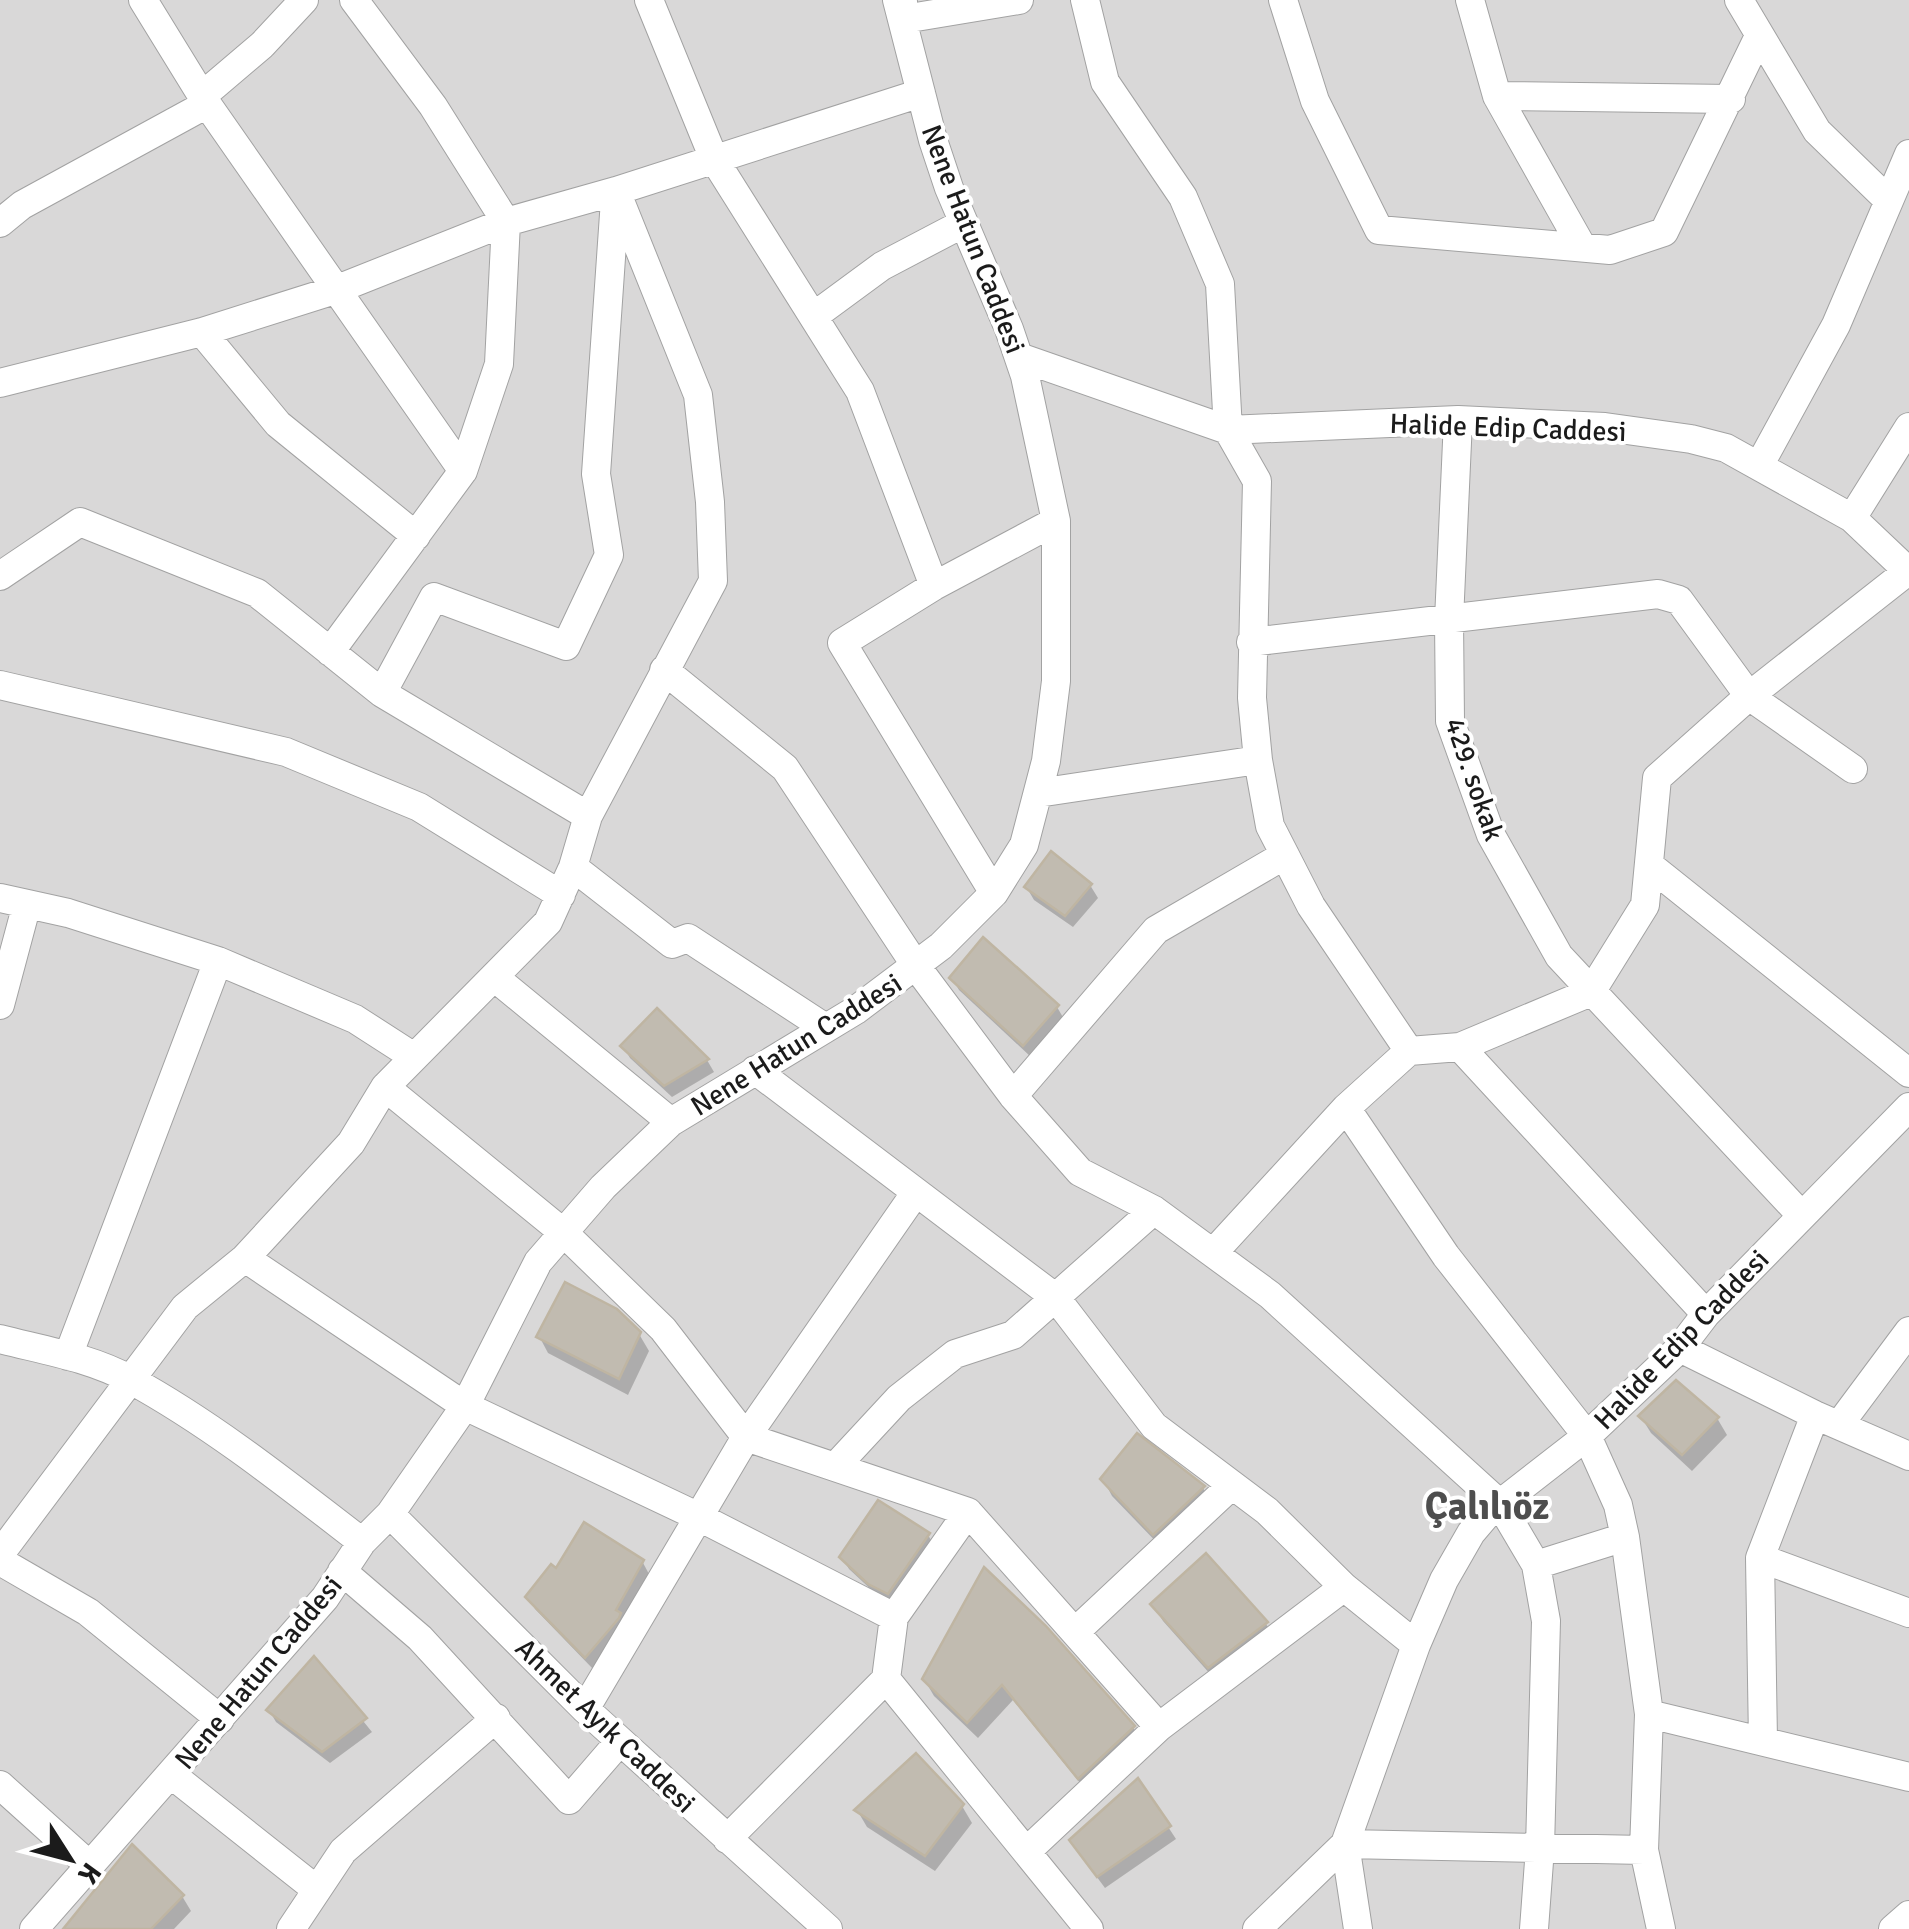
<svg xmlns="http://www.w3.org/2000/svg" width="1909" height="1929" font-family="Signika,sans-serif">
  <style>
    .residential { fill: #d9d8d8 }
    .shadow { fill: #0003 }
    .building { fill: #c1bbb0; stroke: #bfb5a2; stroke-width: 2.5 }
    .lines { fill: none; stroke-linecap: round; stroke-linejoin: round }
    .minor-casing { stroke: #a2a2a2; stroke-width: 30 }
    .minor { stroke: #fff; stroke-width: 28 }
    .labels { text-anchor: middle; stroke-width: 8; stroke-linejoin: round; paint-order: stroke }
    .street-label { font-size: 28px; fill: #1b1b1b; stroke: #fff }
    .district-label { font-size: 38px; font-weight: bold; fill: #4e4e4e; stroke: #fff }
  </style>
  <rect width="100%" height="100%" fill="#edece0"/>
  <path class="residential" d="M 0,0 L 1909,0 L 1909,1929 L 0,1929 Z"/>
  <path class="shadow" d="M 1090,885 L 1098,898 L 1073,927 L 1034,900 L 1027,888 Z
    M 984,941 L 1057,1007 L 1064,1019 L 1031,1057 L 959,990 L 952,978 Z
    M 657,1011 L 707,1060 L 714,1072 L 672,1097 L 630,1058 L 623,1046 Z
    M 639,1334 L 649,1351 L 628,1395 L 548,1353 L 539,1336 Z
    M 1641,1417 L 1717,1418 L 1727,1435 L 1692,1471 L 1651,1433 Z
    M 1137,1436 L 1203,1488 L 1213,1505 L 1164,1550 L 1112,1496 L 1103,1479 Z
    M 928,1535 L 935,1547 L 896,1605 L 878,1596 L 849,1569 L 842,1557 Z
    M 1206,1557 L 1266,1624 L 1276,1640 L 1219,1684 L 1163,1621 L 1153,1604 Z
    M 642,1561 L 649,1574 L 593,1669 L 535,1609 L 528,1597 L 557,1571 Z
    M 984,1571 L 1133,1727 L 1142,1744 L 1089,1794 L 1013,1700 L 978,1738 L 934,1696 L 924,1679 Z
    M 314,1660 L 372,1732 L 330,1763 L 276,1722 L 269,1710 Z
    M 1138,1781 L 1176,1839 L 1105,1888 L 1079,1853 Z
    M 962,1806 L 972,1823 L 935,1871 L 867,1827 L 857,1810 Z
    M 182,1896 L 191,1911 L 174,1929 L 66,1929 Z"/>
  <path class="building" d="M 1051,851 L 1092,884 L 1065,916 L 1024,887 Z
    M 983,937 L 1059,1005 L 1023,1046 L 949,978 Z
    M 657,1008 L 709,1059 L 664,1086 L 620,1046 Z
    M 565,1282 L 617,1309 L 641,1332 L 619,1379 L 536,1337 Z
    M 1676,1380 L 1719,1417 L 1682,1455 L 1638,1416 Z
    M 1137,1433 L 1205,1486 L 1153,1535 L 1100,1479 Z
    M 878,1500 L 930,1533 L 888,1594 L 868,1584 L 839,1557 Z
    M 584,1522 L 644,1560 L 616,1610 L 621,1613 L 619,1618 L 585,1658 L 525,1597 L 551,1564 L 556,1568 Z
    M 1206,1553 L 1268,1622 L 1208,1668 L 1150,1604 Z
    M 984,1567 L 1046,1626 L 1135,1726 L 1078,1779 L 1002,1685 L 967,1723 L 922,1679 Z
    M 314,1656 L 367,1718 L 322,1752 L 266,1710 Z
    M 916,1753 L 964,1804 L 925,1856 L 854,1810 Z
    M 1138,1778 L 1171,1826 L 1097,1877 L 1069,1840 Z
    M 132,1844 L 184,1895 L 151,1929 L 63,1929 Z"/>
  <g class="lines">
    <g class="minor-casing">
      <path id="minor" d="M 143,0 L 207,104 L 463,471
        M 649,0 L 714,159 L 860,391 L 934,586
        M 1085,0 L 1105,82 L 1183,197 L 1220,284 L 1228,430 L 1257,481 L 1252,698 L 1258,760 L 1270,826 L 1311,906 L 1409,1051
        M 1283,0 L 1315,101 L 1379,230 L 1610,250 L 1664,232 L 1759,36
        M 1470,0 L 1497,96 L 1581,245
        M 1739,0 L 1817,131 L 1888,200
        M 903,2 L 904,19 L 1019,0
        M 202,96 L 262,45 L 304,0
        M 1497,96 L 1731,99
        M 0,223 L 22,205 L 207,104
        M 814,316 L 882,266 L 962,224
        M 202,332 L 278,424 L 416,536
        M 1019,357 L 1228,430 L 1458,420 L 1605,427 L 1691,439 L 1726,448 L 1852,518 L 1909,572
        M 0,383 L 202,332 L 335,290 L 506,222 L 616,191 L 921,93
        M 1458,420 L 1449,620 L 1450,721 L 1491,835 L 1559,956 L 1802,1216
        M 1759,466 L 1836,325 L 1909,154
        M 1852,518 L 1909,427
        M 0,576 L 80,522 L 257,593 L 382,693 L 588,816
        M 1251,642 L 1658,594 L 1679,600 L 1749,696 L 1853,769
        M 330,652 L 463,471 L 499,364 L 506,222 L 433,106 L 354,0
        M 664,670 L 785,768 L 916,966 L 1013,1096 L 1080,1172 L 1154,1210 L 1270,1295 L 1500,1504 L 1536,1565 L 1625,1537
        M 0,685 L 286,752 L 419,807 L 561,895
        M 382,693 L 434,597 L 566,646 L 609,555 L 596,474 L 615,200
        M 1038,793 L 1258,760
        M 1649,865 L 1909,1073
        M 573,867 L 672,944 L 688,938 L 824,1027
        M 994,893 L 842,643 L 934,586 L 1056,521
        M 0,898 L 68,913 L 218,961 L 355,1019 L 414,1057
        M 494,977 L 671,1122
        M 0,1005 L 27,904
        M 1460,1047 L 1706,1314
        M 755,1070 L 1056,1298 L 1154,1426 L 1267,1511 L 1344,1587 L 1416,1645
        M 385,1087 L 565,1234 L 663,1329 L 746,1437 L 968,1512 L 1159,1727
        M 1013,1096 L 1156,930 L 1285,855
        M 1346,1108 L 1446,1256 L 1587,1436 L 1618,1505 L 1625,1537 L 1649,1714 L 1644,1850 L 1661,1929
        M 1213,1253 L 1346,1108 L 1409,1051 L 1460,1047 L 1591,992 L 1645,905 L 1657,778 L 1749,696 L 1908,571
        M 245,1258 L 465,1406 L 697,1516 L 894,1617
        M 0,1339 C 43,1350 92,1358 131,1380 C 213,1425 288,1485 362,1542
        M 1680,1348 L 1815,1415 L 1909,1456
        M 68,1356 L 218,961
        M 1839,1425 L 1909,1331
        M 835,1467 L 899,1398 L 955,1354 L 1013,1335 L 1154,1210
        M 968,1512 L 894,1617 L 886,1679 L 1089,1929
        M 390,1514 L 585,1709 L 828,1929
        M 0,1554 L 185,1307 L 245,1258 L 351,1143 L 385,1087 L 548,922 L 573,867 L 588,816 L 713,581 L 710,502 L 698,395 L 616,191
        M 1760,1558 L 1909,1613
        M 0,1561 L 88,1612 L 220,1719
        M 342,1571 L 420,1638 L 569,1800 L 620,1741
        M 1075,1632 L 1232,1485
        M 585,1709 L 746,1437 L 916,1192
        M 1649,1714 L 1909,1777
        M 1763,1741 L 1760,1558 L 1815,1415
        M 172,1775 L 317,1890
        M 0,1785 L 89,1865
        M 727,1839 L 886,1679
        M 1027,1851 L 1159,1727 L 1344,1587
        M 34,1929 L 325,1598 L 362,1542 L 390,1514 L 465,1406 L 538,1262 L 603,1187 L 671,1122 L 856,1010 L 941,946 L 994,893 L 1024,845 L 1046,761 L 1056,681 L 1056,521 L 1025,376 L 1009,329 L 949,188 L 933,140 L 897,0
        M 291,1929 L 343,1851 L 496,1718
        M 1257,1929 L 1345,1844 L 1416,1645 L 1444,1580 L 1471,1533 L 1488,1513 L 1587,1436 L 1680,1348 L 1706,1314 L 1909,1107
        M 1358,1929 L 1345,1844 L 1644,1850
        M 1534,1929 L 1540,1848 L 1546,1621 L 1536,1565
        M 1893,1929 L 1909,1915"/>
    </g>
    <use href="#minor" class="minor"/>
  </g>
  <g class="labels">
    <g class="street-label">
      <text transform="translate(974 239) rotate(69)" y="10">Nene Hatun Caddesi</text>
      <text transform="translate(1508 427) rotate(2)" y="10">Halide Edip Caddesi</text>
      <text transform="translate(1475 779) rotate(71)" y="10">429. sokak</text>
      <text transform="translate(796 1044) rotate(-32)" y="10">Nene Hatun Caddesi</text>
      <text transform="translate(1681 1339) rotate(-46)" y="10">Halide Edip Caddesi</text>
      <text transform="translate(258 1672) rotate(-50)" y="10">Nene Hatun Caddesi</text>
      <text transform="translate(606 1725) rotate(44)" y="10">Ahmet Ayık Caddesi</text>
    </g>
    <g class="district-label">
      <text x="1487" y="1519">Çalılıöz</text>
    </g>
  </g>
  <g transform="translate(70 1859) rotate(126)" stroke="#ffffff" stroke-width="8" paint-order="stroke">
  <path d="M0-8L18 38L0 25L-18 38Z" fill="#1b1b1b"/>
  <text y="-15" font-size="28" font-weight="bold" text-anchor="middle" fill="#1b1b1b">K</text>
  </g>
</svg>
